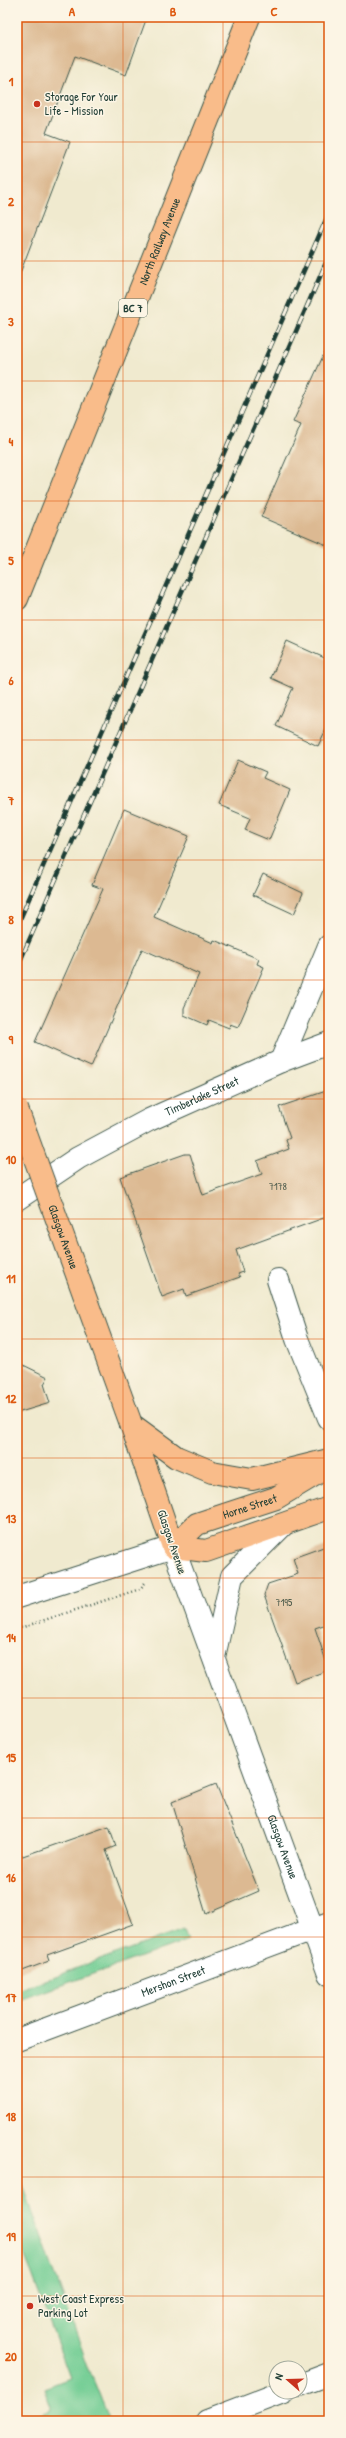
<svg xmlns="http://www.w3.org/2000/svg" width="346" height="2438" font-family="'Patrick Hand',sans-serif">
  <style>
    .green { fill: #74ce95; stroke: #4a8664 }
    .building { fill: #dcb992 }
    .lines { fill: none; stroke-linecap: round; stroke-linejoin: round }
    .minor-casing { stroke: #3e574b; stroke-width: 24 }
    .major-casing { stroke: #3e574b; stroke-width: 24 }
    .path { stroke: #3e574b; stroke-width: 2.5; stroke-dasharray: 1 3; stroke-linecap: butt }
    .minor { stroke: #fff; stroke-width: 22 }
    .major { stroke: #f9bc8a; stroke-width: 22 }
    .rail-casing { stroke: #1f3d34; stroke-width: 4.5 }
    .rail { stroke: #fcf5e5; stroke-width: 3; stroke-dasharray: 9; stroke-linecap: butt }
    .major-bridge-casing { stroke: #3e574b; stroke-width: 24; stroke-linecap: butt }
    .major-bridge { stroke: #f9bc8a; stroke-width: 22 }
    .grid { fill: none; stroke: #de580e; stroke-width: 1; stroke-opacity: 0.55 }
    .poi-dot { fill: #c8321e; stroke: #fcf5e5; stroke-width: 1.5 }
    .labels { text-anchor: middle; stroke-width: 3; stroke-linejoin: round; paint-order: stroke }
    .number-label { font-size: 10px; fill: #4e5c4c }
    .shield { fill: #fcf5e5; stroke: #617469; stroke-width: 1 }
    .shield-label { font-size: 11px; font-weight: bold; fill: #1f3d34 }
    .poi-label { font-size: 12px; fill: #1f3d34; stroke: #fcf5e5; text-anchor: start }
    .street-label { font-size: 12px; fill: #1f3d34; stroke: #fcf5e5 }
    .neatline { fill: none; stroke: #de580e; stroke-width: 1.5 }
    .grid-label { font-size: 13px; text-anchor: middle; font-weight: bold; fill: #de580e }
  </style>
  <rect width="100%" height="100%" fill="#fcf5e5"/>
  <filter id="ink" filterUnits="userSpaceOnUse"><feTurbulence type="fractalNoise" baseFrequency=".025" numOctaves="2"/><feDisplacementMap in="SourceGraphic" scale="8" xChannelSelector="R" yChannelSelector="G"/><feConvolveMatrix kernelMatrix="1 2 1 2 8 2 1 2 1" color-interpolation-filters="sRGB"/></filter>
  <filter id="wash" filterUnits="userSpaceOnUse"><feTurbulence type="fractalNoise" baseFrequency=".012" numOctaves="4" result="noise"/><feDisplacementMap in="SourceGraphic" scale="16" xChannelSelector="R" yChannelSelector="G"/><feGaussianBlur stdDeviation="0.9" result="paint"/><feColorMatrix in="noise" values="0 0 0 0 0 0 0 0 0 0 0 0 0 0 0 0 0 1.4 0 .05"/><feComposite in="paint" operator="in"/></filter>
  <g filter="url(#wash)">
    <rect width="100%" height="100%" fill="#f0eacf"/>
    <path class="green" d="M 184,1929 L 188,1940 L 17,2001 L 17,1990 Z
      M 17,2168 L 89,2369 L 110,2421 L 20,2421 L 52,2410 L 44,2388 L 70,2378 L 17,2234 Z"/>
    <g id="blocks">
      <path class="building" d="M 17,17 L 147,17 L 126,75 L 75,56 L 46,133 L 70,142 L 19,276 L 17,276 Z
        M 329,343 L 329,546 L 261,517 L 301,425 L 293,422 Z
        M 287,641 L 329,660 L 329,723 L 318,746 L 276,726 L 293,688 L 271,678 Z
        M 238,760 L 266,772 L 263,778 L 290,790 L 269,840 L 245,830 L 250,818 L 219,805 Z
        M 124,809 L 189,836 L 154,917 L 213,943 L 214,940 L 259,959 L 257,964 L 264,967 L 238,1027 L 230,1024 L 229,1028 L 209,1020 L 207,1025 L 184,1015 L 184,1008 L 199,974 L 142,949 L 91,1067 L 35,1042 L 103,889 L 92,885 Z
        M 263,874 L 303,893 L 294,914 L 253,895 Z
        M 329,1090 L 329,1216 L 236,1250 L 243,1272 L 238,1274 L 240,1277 L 186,1296 L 184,1289 L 162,1297 L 120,1177 L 185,1154 L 190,1154 L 203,1195 L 262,1174 L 257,1161 L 289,1149 L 286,1140 L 290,1138 L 279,1107 Z
        M 17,1362 L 48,1377 L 44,1384 L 50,1403 L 17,1413 Z
        M 329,1545 L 329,1623 L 315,1628 L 329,1670 L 295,1682 L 264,1595 L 268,1584 L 298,1574 L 293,1558 Z
        M 216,1784 L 259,1891 L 206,1914 L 172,1802 Z
        M 109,1826 L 116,1846 L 106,1850 L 133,1924 L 47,1955 L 49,1961 L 17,1973 L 17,1858 Z"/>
    </g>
  </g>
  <g filter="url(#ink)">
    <use href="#blocks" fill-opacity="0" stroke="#3e574b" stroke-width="1"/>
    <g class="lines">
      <g class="minor-casing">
        <g id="minor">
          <path d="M 281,1061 L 329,946"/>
          <path id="s1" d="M 17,1199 L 78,1158 L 149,1120 L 281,1061 L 329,1043"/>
          <path d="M 278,1280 L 297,1339 L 329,1418"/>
          <path id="s2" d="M 17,1597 L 173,1547 L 329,1974"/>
          <path d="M 214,1657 L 232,1576 L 283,1525"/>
          <path id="s3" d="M 17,2040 L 329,1923"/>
          <path d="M 300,2385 L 329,2374"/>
          <path d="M 207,2421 L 283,2392"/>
        </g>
      </g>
      <g class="major-casing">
        <g id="major">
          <path id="s4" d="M 17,599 L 249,17"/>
          <path d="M 131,1424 L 176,1457 L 212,1472 L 252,1479 L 329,1460"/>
          <path d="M 131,1424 L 173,1547"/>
          <path id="s5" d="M 173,1547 L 197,1524 L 276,1498 L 326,1468"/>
          <path d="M 173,1547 L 206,1551 L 329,1508"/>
        </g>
      </g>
      <path class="path" d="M 17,1629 L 140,1589 L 145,1583"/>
      <use href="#minor" class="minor"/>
      <use href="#major" class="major"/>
      <g class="rail-casing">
        <path id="rail" d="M 17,926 L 329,213
          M 17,968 L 329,256"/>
      </g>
      <use href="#rail" class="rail"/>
      <g class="major-bridge-casing">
        <g id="major-bridge">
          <path id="s6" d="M 17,1109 L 131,1424"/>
        </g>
      </g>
      <use href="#major-bridge" class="major-bridge"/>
    </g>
  </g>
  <path class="grid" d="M 123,17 L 123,2421M 223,17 L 223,2421M 17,142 L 329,142M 17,261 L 329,261M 17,381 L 329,381M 17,501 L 329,501M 17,620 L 329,620M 17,740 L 329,740M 17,860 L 329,860M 17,980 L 329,980M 17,1099 L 329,1099M 17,1219 L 329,1219M 17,1339 L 329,1339M 17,1458 L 329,1458M 17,1578 L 329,1578M 17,1698 L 329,1698M 17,1818 L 329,1818M 17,1937 L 329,1937M 17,2057 L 329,2057M 17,2177 L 329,2177M 17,2296 L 329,2296"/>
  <g class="poi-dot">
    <circle cx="37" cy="104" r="4"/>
    <circle cx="30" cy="2306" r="4"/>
  </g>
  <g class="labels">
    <g class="number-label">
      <text x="278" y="1190">7178</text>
      <text x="284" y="1606">7195</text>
    </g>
    <rect class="shield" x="119" y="299" width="28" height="18" rx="3"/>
    <g class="shield-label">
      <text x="133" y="312">BC 7</text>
    </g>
    <g class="poi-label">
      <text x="45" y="101">Storage For Your<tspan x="45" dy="14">Life - Mission</tspan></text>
      <text x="38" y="2303">West Coast Express<tspan x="38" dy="14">Parking Lot</tspan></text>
    </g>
    <g class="street-label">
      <text dy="4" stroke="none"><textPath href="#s4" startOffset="385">North Railway Avenue</textPath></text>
      <text dy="4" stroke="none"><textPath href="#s1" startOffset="212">Timberlake Street</textPath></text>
      <text dy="4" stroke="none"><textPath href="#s6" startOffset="136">Glasgow Avenue</textPath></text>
      <text dy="4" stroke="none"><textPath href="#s5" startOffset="89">Horne Street</textPath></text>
      <text transform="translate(172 1542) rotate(71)" y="4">Glasgow Avenue</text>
      <text dy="4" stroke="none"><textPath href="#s2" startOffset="483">Glasgow Avenue</textPath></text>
      <text dy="4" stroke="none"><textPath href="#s3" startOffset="167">Mershon Street</textPath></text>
    </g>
  </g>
  <rect width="346" height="2438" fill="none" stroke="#fcf5e5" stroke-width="44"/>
  <g transform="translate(288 2380) rotate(290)"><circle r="19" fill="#fcf5e5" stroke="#a4ab9e"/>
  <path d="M0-3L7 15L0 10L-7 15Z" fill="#c8321e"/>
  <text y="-6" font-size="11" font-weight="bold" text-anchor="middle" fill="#1f3d34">N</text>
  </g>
  <rect x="22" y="22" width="302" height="2394" class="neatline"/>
  <g class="grid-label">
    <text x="72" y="16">A</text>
    <text x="173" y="16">B</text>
    <text x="274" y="16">C</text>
    <text x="11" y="86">1</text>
    <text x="11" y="206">2</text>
    <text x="11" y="326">3</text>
    <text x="11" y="446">4</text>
    <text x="11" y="565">5</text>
    <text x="11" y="685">6</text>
    <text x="11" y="805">7</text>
    <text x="11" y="924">8</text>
    <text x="11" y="1044">9</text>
    <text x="11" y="1164">10</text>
    <text x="11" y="1283">11</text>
    <text x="11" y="1403">12</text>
    <text x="11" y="1523">13</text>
    <text x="11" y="1642">14</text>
    <text x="11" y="1762">15</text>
    <text x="11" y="1882">16</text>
    <text x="11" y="2002">17</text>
    <text x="11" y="2121">18</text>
    <text x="11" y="2241">19</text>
    <text x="11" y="2361">20</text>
  </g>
</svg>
